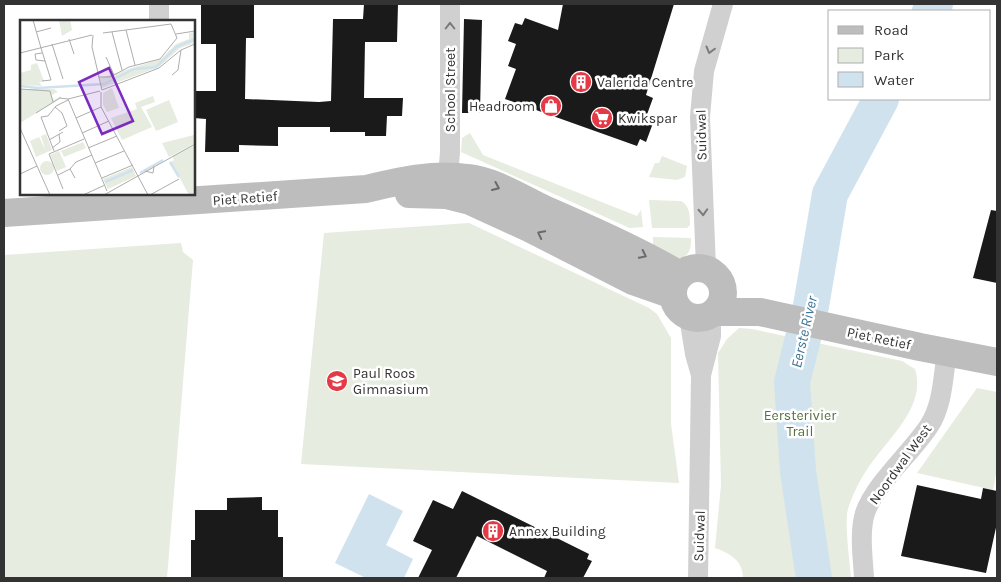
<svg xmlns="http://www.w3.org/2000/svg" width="1001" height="582" font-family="Karla,sans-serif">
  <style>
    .green { fill: #e6ecdf }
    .water { fill: #cfe2ee }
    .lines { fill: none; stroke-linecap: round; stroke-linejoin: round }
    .river { stroke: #cfe2ee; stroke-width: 36 }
    .building { fill: #1a1a1a }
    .street { stroke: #d0d0d0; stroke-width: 20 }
    .secondary { stroke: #bdbdbd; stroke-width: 28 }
    .oneway { stroke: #7a7a7a }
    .oneway2 { stroke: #6a6a6a }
    .labels { text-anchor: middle; stroke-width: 5; stroke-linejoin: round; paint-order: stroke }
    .poi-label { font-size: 14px; fill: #333; stroke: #fff; text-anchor: start }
    .street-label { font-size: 14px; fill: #333; stroke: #fff }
    .park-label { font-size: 14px; fill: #56703f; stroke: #fff }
    .water-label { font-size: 15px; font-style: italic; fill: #3f7597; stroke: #fff }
    .inset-river { fill: none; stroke: #cfe2ee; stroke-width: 2.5 }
    .inset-road { fill: none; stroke: #adadad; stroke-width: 1 }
    .view { fill: #7b2cbf; fill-opacity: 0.15; stroke: #7b2cbf; stroke-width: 2.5 }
    .inset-edge { fill: none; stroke: #333; stroke-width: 2.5 }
  </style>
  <rect width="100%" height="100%" fill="#fff"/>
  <path class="green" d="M 470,133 L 483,155 L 637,216 L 641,210 L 643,227 L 629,228 L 623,225 L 461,152 L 462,138 Z
    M 662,156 L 687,166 L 685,177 L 677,180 L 649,177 L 655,163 L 659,163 Z
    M 649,200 L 681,201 C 690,206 690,216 690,225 L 687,228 L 652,228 Z
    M 469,223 L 649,308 L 657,314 L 671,338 L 671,424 L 679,483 L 301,464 L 324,233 Z
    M 653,237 L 691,238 C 691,250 690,255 678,260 L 653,249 Z
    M 181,243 L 183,252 L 193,260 L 167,578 L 4,578 L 4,255 Z
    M 739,328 L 752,329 L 902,361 L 915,369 C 927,407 887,439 868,468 C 860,479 852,496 848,509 C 844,523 850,562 851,578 L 743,578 C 743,561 730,553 715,548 L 721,485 L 718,353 L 727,339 Z
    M 977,388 L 997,392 L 997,469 L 993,490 L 917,473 Z"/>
  <path class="water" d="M 369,494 L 403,511 L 386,545 L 413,559 L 404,578 L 366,578 L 335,563 Z"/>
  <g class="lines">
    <path class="river" d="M 930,11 L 935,4
      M 814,578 L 798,471 L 792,382 L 811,306 L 830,194 L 881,99"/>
  </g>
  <path class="building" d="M 201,4 L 254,4 L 254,38 L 246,38 L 245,99 L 319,102 L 331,101 L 333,19 L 363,19 L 364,4 L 398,4 L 397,42 L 365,42 L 364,98 L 403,98 L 402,116 L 387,116 L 386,136 L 365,136 L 365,132 L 330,132 L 330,127 L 278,127 L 278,146 L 239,145 L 239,152 L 205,152 L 206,119 L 194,118 L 194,91 L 216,91 L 216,44 L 201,44 Z
    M 563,4 L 674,4 L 646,95 L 653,98 L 645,120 L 653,123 L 646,142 L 640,139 L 637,146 L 505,99 L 516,69 L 508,66 L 516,44 L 508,41 L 515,23 L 522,25 L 525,18 L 558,30 Z
    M 464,19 L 482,20 L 480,113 L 462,113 Z
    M 991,210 L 997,211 L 997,283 L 973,278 Z
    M 917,485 L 981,499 L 983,488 L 997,491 L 997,523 L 986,573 L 901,556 Z
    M 462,491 L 589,554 L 587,559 L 592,561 L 583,578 L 544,578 L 547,571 L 477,536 L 456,578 L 418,578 L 432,550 L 413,541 L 433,500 L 453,509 Z
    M 262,497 L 262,510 L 278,510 L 278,537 L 283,537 L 283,578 L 191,578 L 191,540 L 195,540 L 195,510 L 227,510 L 227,498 Z"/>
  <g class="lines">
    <path class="street" d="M 159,21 L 159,4
      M 447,189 L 450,152 L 450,4
      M 706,268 L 700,117 L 704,71 L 723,4
      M 689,317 L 695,354 L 701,375
      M 698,578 L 701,375 L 711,336 L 711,315
      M 864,578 C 863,558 859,533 865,513 C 875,484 912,452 929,426 C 943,405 943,376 947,352"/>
    <path class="secondary" d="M 409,194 L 446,195 L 470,201 L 529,228 L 633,281 L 673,295
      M 4,213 L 366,189 C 399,181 434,173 468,178 C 494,181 519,197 542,208 C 589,229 636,249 680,275
      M673 293a25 25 0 1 1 50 0a25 25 0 1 1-50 0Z
      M 716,312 L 760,312 L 920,347 L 997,362"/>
  </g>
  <defs><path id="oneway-chevron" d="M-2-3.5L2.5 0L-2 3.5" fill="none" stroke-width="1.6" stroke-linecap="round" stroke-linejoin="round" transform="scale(1.25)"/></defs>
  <g class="oneway">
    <use href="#oneway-chevron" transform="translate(450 26) rotate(-90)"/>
    <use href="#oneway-chevron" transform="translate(710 50) rotate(105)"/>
    <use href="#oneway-chevron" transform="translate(703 212) rotate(87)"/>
  </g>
  <g class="oneway2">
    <use href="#oneway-chevron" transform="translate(496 187) rotate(24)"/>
    <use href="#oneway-chevron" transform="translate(541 234) rotate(-153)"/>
    <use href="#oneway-chevron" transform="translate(643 255) rotate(26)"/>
  </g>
  <defs>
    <g id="building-disc" transform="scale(1.125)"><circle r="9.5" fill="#e63946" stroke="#fff"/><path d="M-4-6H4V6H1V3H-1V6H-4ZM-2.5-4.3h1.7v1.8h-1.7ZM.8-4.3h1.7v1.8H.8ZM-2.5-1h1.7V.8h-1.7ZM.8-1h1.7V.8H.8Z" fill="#fff"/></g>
    <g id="shop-disc" transform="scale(1.125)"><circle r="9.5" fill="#e63946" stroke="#fff"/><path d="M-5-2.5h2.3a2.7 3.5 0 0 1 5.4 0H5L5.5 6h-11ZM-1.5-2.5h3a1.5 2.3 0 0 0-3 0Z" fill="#fff"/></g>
    <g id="supermarket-disc" transform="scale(1.125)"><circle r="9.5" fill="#e63946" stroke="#fff"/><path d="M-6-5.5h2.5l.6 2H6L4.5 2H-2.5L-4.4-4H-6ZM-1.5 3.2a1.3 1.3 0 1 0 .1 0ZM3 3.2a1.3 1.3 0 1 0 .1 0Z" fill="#fff"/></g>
    <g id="school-disc" transform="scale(1.125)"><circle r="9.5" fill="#e63946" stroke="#fff"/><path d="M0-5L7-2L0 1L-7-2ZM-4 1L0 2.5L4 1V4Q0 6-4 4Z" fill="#fff"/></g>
  </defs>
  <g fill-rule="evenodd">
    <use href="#building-disc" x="581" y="82"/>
    <use href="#shop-disc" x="551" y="106"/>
    <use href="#supermarket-disc" x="602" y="118"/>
    <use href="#school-disc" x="337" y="381"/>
    <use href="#building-disc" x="493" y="531"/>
  </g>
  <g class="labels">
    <g class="poi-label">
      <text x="597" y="87">Valerida Centre</text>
      <text x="535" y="111" text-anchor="end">Headroom</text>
      <text x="618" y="123">Kwikspar</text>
      <text x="353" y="378">Paul Roos<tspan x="353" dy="16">Gimnasium</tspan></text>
      <text x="509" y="536">Annex Building</text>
    </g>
    <g class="street-label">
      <text transform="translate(450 90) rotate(-90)" y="5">School Street</text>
      <text transform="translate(701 135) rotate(-91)" y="5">Suidwal</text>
      <text transform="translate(245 198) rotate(-4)" y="5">Piet Retief</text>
      <text transform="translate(879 338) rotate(12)" y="5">Piet Retief</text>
      <text transform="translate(900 464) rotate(-54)" y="5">Noordwal West</text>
      <text transform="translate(699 536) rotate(-88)" y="5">Suidwal</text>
    </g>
    <g class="park-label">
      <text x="800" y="420">Eersterivier<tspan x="800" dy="16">Trail</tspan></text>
    </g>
    <g class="water-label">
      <text transform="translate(804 332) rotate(-77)" y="5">Eerste River</text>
    </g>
  </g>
  <g transform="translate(20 20)">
    <rect width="175" height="175" fill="#fff"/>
    <path d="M 39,0 L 50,0 L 52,10 L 42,16 ZM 175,12 L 175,23 L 160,28 L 139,47 L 82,68 L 80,58 L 141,39 L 156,24 L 169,19 L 169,13 ZM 17,43 L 24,61 L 19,62 L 22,66 L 0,65 L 0,53 L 11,50 L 11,45 ZM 92,68 L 99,88 L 87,92 L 83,85 L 83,73 ZM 0,69 L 34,69 L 38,72 L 31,75 L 34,80 L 41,76 L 41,78 L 0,103 ZM 133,76 L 135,82 L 121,87 L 132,107 L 102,120 L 91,98 L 117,89 L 115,83 ZM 149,80 L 158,102 L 136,111 L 126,90 ZM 26,114 L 32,130 L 16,137 L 10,121 L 19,117 L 25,129 L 21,116 ZM 174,115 L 175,123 L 149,137 L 142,123 ZM 63,122 L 66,128 L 44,137 L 41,131 ZM 175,124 L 175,175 L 169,175 L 151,142 L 154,140 L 152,136 ZM 39,131 L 46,147 L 37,151 L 30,135 ZM20 148a7 7 0 1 1 14 0a7 7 0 1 1-14 0ZM 112,147 L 116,156 L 88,169 L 83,159 Z" fill="#e6ecdf"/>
    <path class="inset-river" d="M 0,66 L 18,68 L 84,64 L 114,49 L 136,47 L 156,27 L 175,19M 150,142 L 159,157M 120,153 L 143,140M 85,162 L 113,150"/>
    <path class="inset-road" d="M 13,0 L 21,28M 106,10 L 115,45M 16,12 L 31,8M 92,12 L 102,50M 156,14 L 175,11M 73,15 L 72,27 L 82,70M 49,19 L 54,34M 32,24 L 43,59M 21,28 L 31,60 L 22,61M 0,33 L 72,15M 22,33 L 15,34 L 16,40 L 25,41M 86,37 L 94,55M 152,55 L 158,50 L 161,30M 78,57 L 90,57 L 109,47 L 140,39 L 157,18 L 151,4 L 83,13M 0,69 L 30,71 L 33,82M 82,70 L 139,48 L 161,30 L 175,24M 81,72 L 81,87 L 128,175M 48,79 L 87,171M 48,79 L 80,71M 35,87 L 42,93 L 47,106 L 39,111M 16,93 L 40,78 L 48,79M 21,97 L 34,131M 21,97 L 28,96 L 36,86 L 48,80M 56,98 L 81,87M 0,108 L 30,175M 62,113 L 89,101M 29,120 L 43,112M 32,128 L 40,122 L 39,114M 68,128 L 97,116M 75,143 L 104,131M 50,149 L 56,142 L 72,135M 125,151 L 133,153 L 134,146M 0,154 L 17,146M 38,155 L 50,149 L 55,158M 82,158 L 113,145M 43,169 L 29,134 L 64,119M 63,175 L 85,165M 84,175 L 175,124M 130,175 L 159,159"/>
    <path class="view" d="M 89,48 L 113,101 L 82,114 L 59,62 Z"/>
    <rect width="175" height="175" class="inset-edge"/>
  </g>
  <rect width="1001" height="582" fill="none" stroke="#333333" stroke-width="10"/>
  <rect x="828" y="10" width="162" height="90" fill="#ffffff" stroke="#adadad"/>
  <rect x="838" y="26" width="25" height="8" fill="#bdbdbd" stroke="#adadad"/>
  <text x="874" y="35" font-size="15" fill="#333333">Road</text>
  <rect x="838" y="48" width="25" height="15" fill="#e6ecdf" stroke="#adadad"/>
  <text x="874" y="60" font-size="15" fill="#333333">Park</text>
  <rect x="838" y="72" width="25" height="15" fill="#cfe2ee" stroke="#adadad"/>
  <text x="874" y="85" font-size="15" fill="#333333">Water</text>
</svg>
